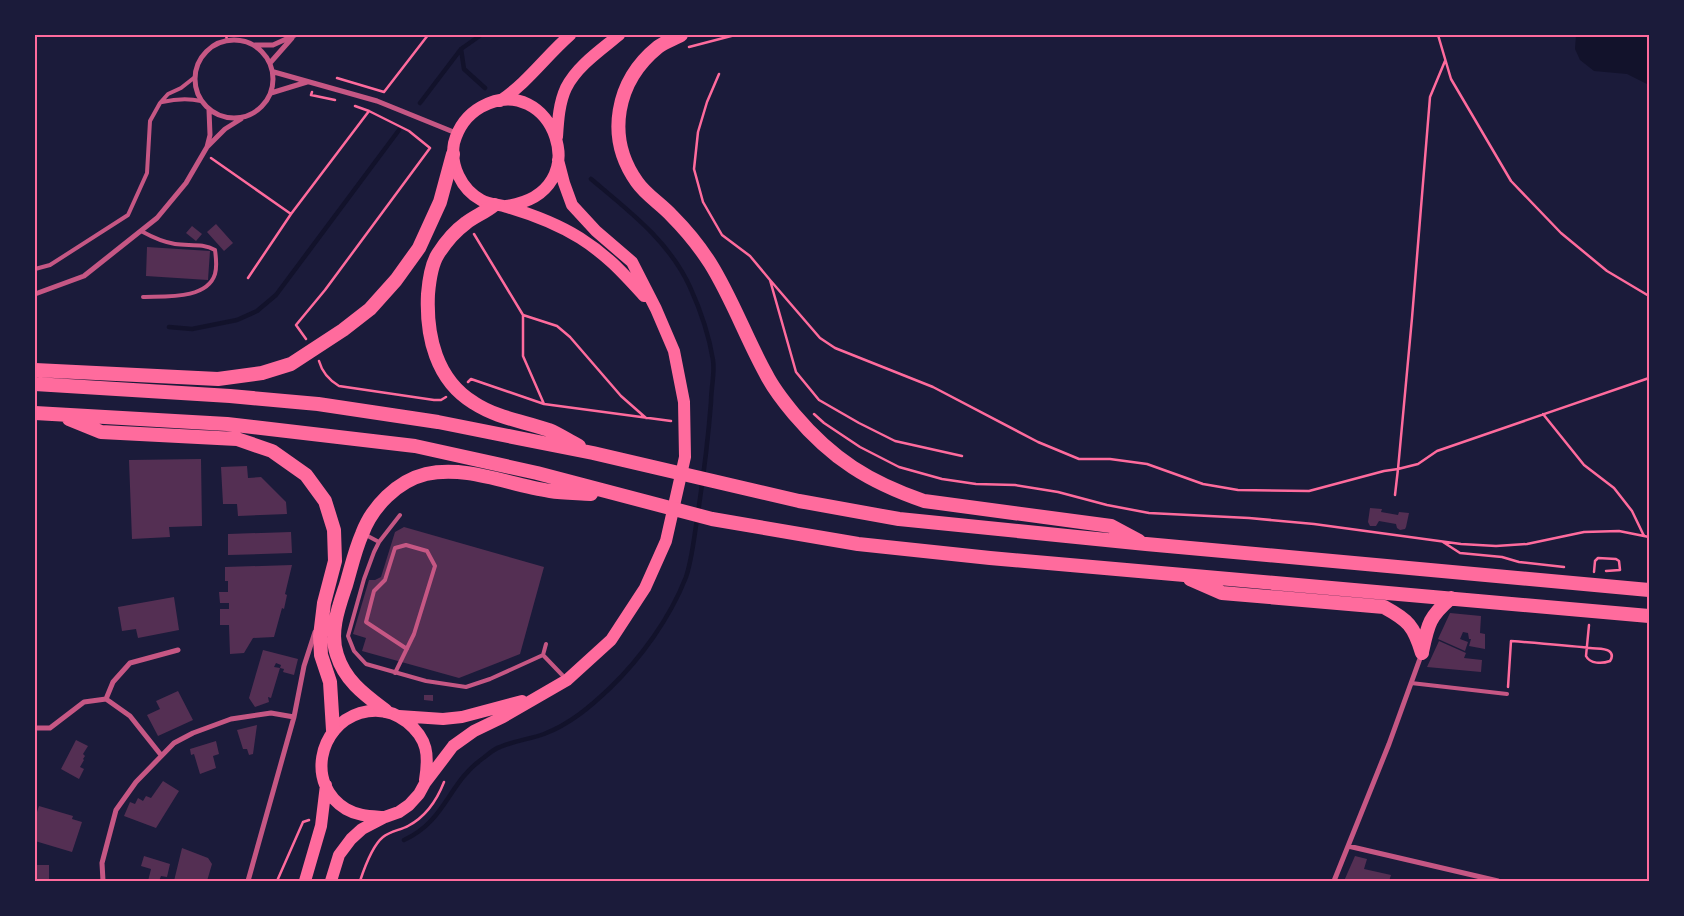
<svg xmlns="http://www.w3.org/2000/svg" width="1684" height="916" font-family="'Source Sans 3',sans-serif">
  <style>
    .water { fill: #12122b }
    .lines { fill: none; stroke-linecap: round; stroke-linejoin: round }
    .stream { stroke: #12122b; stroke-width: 4.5 }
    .building { fill: #542f53 }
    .path { stroke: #ff6b9d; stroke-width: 2.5 }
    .service { stroke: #c65784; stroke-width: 4 }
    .minor { stroke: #c65784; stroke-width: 5 }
    .primary { stroke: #ff6b9d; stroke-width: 12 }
    .motorway { stroke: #ff6b9d; stroke-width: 14 }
    .neatline { fill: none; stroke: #ff6b9d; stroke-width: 2 }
  </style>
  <rect width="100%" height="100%" fill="#1b1b3a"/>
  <path class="water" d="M 1576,35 L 1649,35 L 1649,85 L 1627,74 L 1594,71 L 1580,60 L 1575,49 Z"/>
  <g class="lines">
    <path class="stream" d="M 461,49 L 464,69 L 485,88
      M 420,103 L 461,49 L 481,35
      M 169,327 L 192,329 L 237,320 L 257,311 L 276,295 L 399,130
      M 404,840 C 446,821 448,783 482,759 C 488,755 493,749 500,747 C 514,741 530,739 544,734 C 570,724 590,707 610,688 C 641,658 670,618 686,577 C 692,559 694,538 697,519 C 703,480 708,441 711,402 C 711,388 715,373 713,360 C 709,335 700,309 690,287 C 669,241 629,211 591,179"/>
  </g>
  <path class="building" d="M 216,224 L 233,243 L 224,251 L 207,232 Z
    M 192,226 L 202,234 L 196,241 L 186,233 Z
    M 147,247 L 210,251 L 208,280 L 146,276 Z
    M 201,459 L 202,526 L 169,527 L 170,537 L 132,539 L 129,460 Z
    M 247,466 L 248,478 L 261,477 L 286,502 L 287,514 L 238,516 L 237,504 L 223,504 L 221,467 Z
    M 1370,508 L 1382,509 L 1381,512 L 1398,515 L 1399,512 L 1409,513 L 1406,527 L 1405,529 L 1400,530 L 1397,528 L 1396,524 L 1379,521 L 1376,526 L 1370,526 L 1368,522 Z
    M 404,527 L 544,567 L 520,654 L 459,678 L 362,651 L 366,638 L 353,634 L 369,580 L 375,580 L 381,577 L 395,532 Z
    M 291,532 L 292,553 L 228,555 L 228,534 Z
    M 292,565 L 285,594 L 287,595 L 284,609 L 282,608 L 274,637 L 253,638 L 244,653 L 230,654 L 229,625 L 220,625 L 220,609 L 229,609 L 229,603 L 220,603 L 219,592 L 228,592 L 228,581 L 225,581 L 225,567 Z
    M 174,597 L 179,630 L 138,638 L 136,629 L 122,631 L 118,607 Z
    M 1450,613 L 1481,616 L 1480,633 L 1485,634 L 1485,649 L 1469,646 L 1471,639 L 1469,639 L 1468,633 L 1463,632 L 1460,639 L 1468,642 L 1465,651 L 1438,639 Z
    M 1439,641 L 1466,653 L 1464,658 L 1482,660 L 1481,672 L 1427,667 Z
    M 263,650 L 298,659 L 294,675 L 283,672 L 284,669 L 280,668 L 281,665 L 276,663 L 274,667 L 280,668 L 271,698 L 268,697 L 269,702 L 255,707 L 249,698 Z
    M 178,691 L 193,720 L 158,736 L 147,715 L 160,709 L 156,701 Z
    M 424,695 L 433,695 L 433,701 L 424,700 Z
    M 257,725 L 253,754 L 249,755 L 247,749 L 243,749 L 237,730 Z
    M 76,740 L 88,746 L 83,754 L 85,756 L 83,759 L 84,760 L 80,767 L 84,769 L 79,779 L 61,769 Z
    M 216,741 L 219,754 L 213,756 L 216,768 L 200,774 L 194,754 L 191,755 L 190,749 Z
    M 163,781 L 179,791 L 156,828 L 124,816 L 130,802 L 135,804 L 138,798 L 143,801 L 146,796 L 151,798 Z
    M 39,806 L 73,816 L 72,819 L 82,822 L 72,852 L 35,841 L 35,818 Z
    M 182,848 L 208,858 L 212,864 L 207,881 L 174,881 Z
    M 144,856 L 170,864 L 167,877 L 161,876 L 159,881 L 148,881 L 151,869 L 141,866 Z
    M 1355,856 L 1367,859 L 1364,869 L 1391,875 L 1389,881 L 1344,881 Z
    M 35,865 L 49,865 L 49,881 L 35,881 Z"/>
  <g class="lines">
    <path class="path" d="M 226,35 L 227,40
      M 1438,35 L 1451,79 L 1511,181 L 1561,233 L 1607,271 L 1649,296
      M 689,47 L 735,35
      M 1445,61 L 1430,97 L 1412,318 L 1398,469 L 1418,464 L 1437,451 L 1649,378
      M 719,74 L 707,102 L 698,132 L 694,169 L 703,202 L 722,235 L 750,256 L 770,280 L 796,372 L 819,400 L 859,423 L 895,441 L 962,456
      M 337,78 L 384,92 L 428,35
      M 312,92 L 311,95 L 335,100
      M 211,158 L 291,214
      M 474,234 L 523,315 L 557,326 L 570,337 L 621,396 L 646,418
      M 248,278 L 291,214 L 369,111 L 355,106
      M 770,280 L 820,338 L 835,348 L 933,387 L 1038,442 L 1079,459 L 1110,459 L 1147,464 L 1203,484 L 1238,490 L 1309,491 L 1384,471 L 1398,469 L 1395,495
      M 523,315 L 523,356 L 544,404
      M 306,339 L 296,325 L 325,290 L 430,148 L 409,131 L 369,111
      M 319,361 C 322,372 329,380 339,386 L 434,400 L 441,400 L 446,397
      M 468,382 L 471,379 L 544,404 L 671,421
      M 814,414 L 824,423 L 860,447 L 899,467 L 942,479 L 976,484 L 1015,485 L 1058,492 L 1107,505 L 1149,513 L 1249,518 L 1314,524 L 1461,544 L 1496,546 L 1527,544 L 1584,532 L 1619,531 L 1649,537
      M 1543,414 L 1584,465 L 1614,488 L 1632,511 L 1644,536
      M 1443,542 L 1460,553 L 1502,557 L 1519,562 L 1564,567
      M 1594,572 L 1595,561 L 1598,558 L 1616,559 L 1619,561 L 1620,570 L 1606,571
      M 1508,687 L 1511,641 C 1537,643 1563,645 1590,648 C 1595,649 1605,648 1609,651 C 1613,654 1612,658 1610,661 C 1602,664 1590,664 1586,656 L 1589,625
      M 277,881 L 303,822 L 309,820
      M 360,881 C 364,869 373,845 383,837 C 390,831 401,830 408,826 C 427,816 437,800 444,782"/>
    <path class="service" d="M 162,102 C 175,99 188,98 201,101
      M 141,231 C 152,237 162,242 175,244 C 189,246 203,243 215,250 C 216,257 217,267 215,274 C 207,300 164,296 143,297
      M 35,269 L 50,265 L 128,215 L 147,173 L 150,121 L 160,103 L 168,94 L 181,88 L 195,77
      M 400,515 L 379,542 L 374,552 L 364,579 L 348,636 L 354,651 L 366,664 L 426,681 L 466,687 L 490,679 L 543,655
      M 364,534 L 379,542
      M 543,655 L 566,679
      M 543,655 L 546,644
      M 395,673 L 414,634 L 435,566 L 427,551 L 406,545 L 395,548 L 385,580 L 374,591 L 366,622 L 407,649
      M 1411,683 L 1507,694"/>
    <path class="minor" d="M195 79a39 39 0 1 1 78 0a39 39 0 1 1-78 0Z
      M 255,45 L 273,45 L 295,35
      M 270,63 L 292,38
      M 274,72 L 377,101 L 456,133
      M 271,93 L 307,82
      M 207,147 L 225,129 L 241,119
      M 35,294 L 84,276 L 157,218 L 186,183 L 207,147 L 210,135 L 209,110
      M 106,699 L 130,716 L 161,755
      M 35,728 L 50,728 L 84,702 L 106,699 L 113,682 L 130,663 L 178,650
      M 1348,846 L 1498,881
      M 103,881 L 102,863 L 116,810 L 136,782 L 174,743 L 193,733 L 231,719 L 271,713 L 294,717
      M 248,881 L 294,717 L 304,666 L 315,632
      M 1334,881 L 1389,744 L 1422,653"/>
    <path class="primary" d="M 500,101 C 527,83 546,56 570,35
      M 557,137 C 558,121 559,103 566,88 C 577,66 601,50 619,35
      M 506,206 C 601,193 551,68 481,107 C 467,115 458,128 454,143 C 450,165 461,189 481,200 C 490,205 498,204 507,207 C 531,214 559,225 580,238 C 607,255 623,273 644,296
      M 399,716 L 443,719 L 462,717 L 522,701
      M 383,817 C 370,816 358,816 346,809 C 306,785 318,726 360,713 C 377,708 393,711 407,722 C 428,739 429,755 425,780
      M 305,881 L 321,826 L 326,785
      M 331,881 L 339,855 L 351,839 L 362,829 L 385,817 L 399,812 L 409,805 L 419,794 L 425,783 L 453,746 L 474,731 L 503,717 L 567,680 L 611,640 L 645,588 L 666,541 L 685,457 L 684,402 L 674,351 L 656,309 L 632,262 L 596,231 L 572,205 L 564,183 L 558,160"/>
    <path class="motorway" d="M 681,35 C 674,39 665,42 658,47 C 616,81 605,137 637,182 C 646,195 661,204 672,216 C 686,230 699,246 710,263 C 732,298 746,338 766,374 C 773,388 784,402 794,414 C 832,459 869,482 924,501 L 1111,526 L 1139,541
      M 494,205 C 484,213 475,216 466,223 C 455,231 445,243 438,254 C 431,265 429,282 428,294 C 426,336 436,380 474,403 C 497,418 523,421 549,430 C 559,434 569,441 579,446
      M 35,370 L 218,379 L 262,373 L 291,364 L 343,330 L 370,309 L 396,280 L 419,248 L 440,202 L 453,154
      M 35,384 L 230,396 L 318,404 L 438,422 L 593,453 L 799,501 L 899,519 L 1146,544 L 1649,590
      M 35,413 L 227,424 L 415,446 L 537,473 L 712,519 L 858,544 L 990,558 L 1649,616
      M 69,419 L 101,432 L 237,439 L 272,451 L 306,475 L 325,501 L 334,530 L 335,561 L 324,603 L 320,636 L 321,655 L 330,682 L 333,730
      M 1190,579 L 1222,593 L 1384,607 C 1408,620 1414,626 1422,653
      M 1422,652 C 1428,624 1429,617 1451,598
      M 386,711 C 365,695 345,681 337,655 C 329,632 339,606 346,585 C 351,568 355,550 362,534 C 372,507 397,481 426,474 C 467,465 509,485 550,491 C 563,493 577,493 591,494"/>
  </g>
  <rect width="1684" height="916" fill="none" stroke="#1b1b3a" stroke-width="72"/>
  <rect x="36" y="36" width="1612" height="844" class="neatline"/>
</svg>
